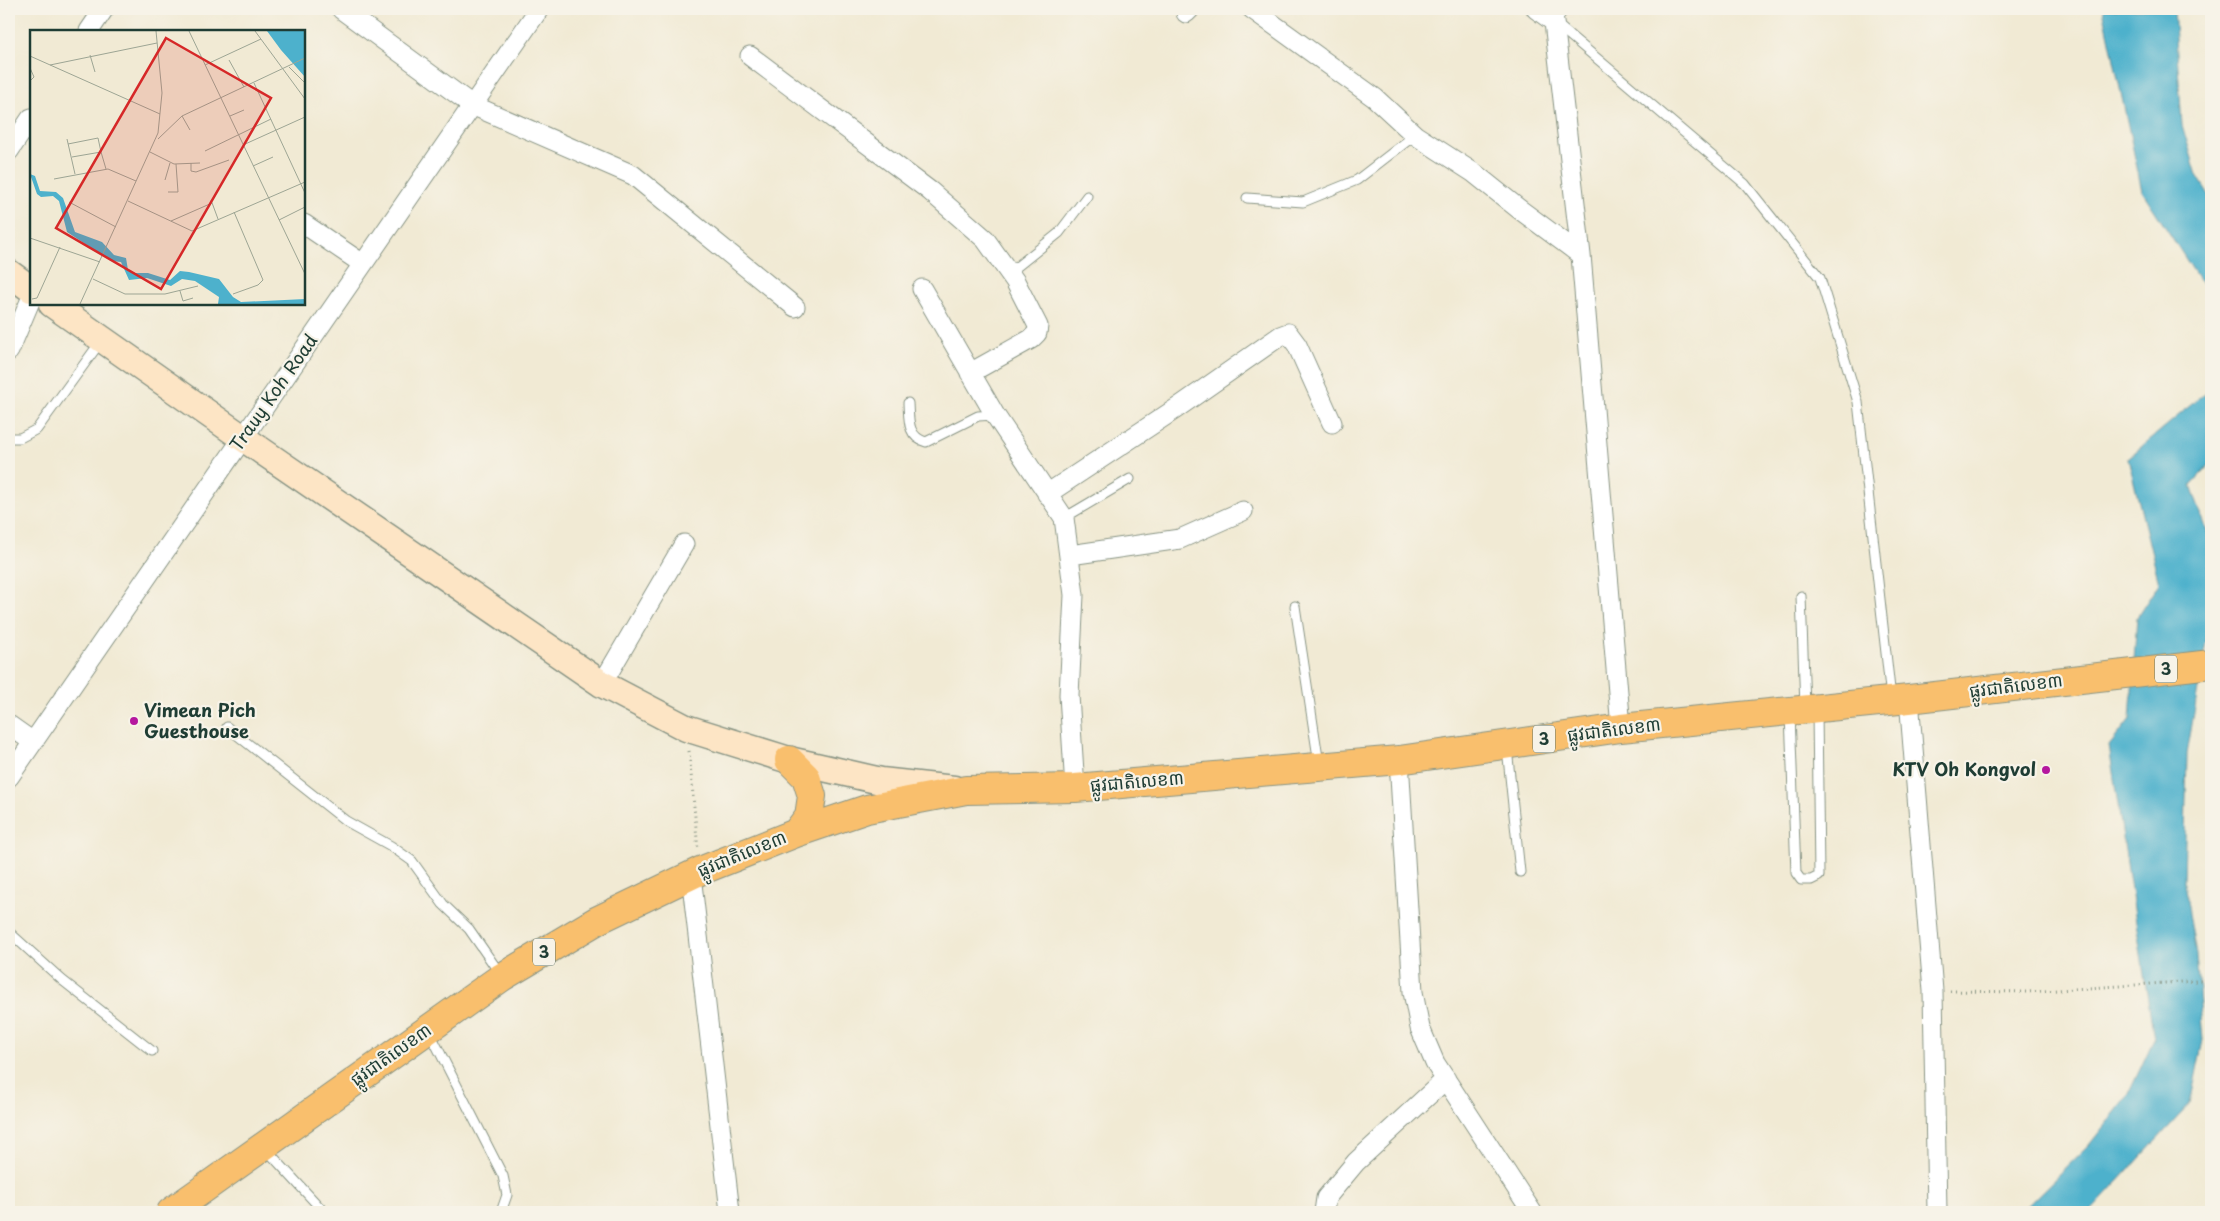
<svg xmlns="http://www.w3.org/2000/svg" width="2220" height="1221" font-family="'Playpen Sans','Noto Sans Khmer',sans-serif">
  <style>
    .water { fill: #4db1cc; stroke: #367780 }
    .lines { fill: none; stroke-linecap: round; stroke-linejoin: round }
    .lane-casing { stroke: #889484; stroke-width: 11 }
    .street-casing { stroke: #889484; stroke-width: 21 }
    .secondary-casing { stroke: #889484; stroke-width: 29 }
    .highway-casing { stroke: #889484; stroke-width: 30 }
    .path { stroke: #889484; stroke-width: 3; stroke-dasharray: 1 4; stroke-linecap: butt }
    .lane { stroke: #fff; stroke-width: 9 }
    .street { stroke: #fff; stroke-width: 19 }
    .secondary { stroke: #fde5c5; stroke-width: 26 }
    .highway { stroke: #f9bf6d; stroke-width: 28 }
    .poi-dot { fill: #b5179e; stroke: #f7f3e8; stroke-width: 2 }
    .labels { text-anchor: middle; stroke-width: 4.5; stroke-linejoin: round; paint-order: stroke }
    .shield { fill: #f7f3e8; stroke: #60746a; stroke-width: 1 }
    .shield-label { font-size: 16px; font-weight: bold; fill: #1f3d34 }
    .street-label { font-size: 18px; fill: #1f3d34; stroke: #f7f3e8 }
    .poi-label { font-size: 18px; font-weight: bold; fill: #1f3d34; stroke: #f7f3e8; text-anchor: start }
    .inset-road { fill: none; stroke: #9da594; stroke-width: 1 }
    .view { fill: #d62828; fill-opacity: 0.15; stroke: #d62828; stroke-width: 2.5 }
    .inset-edge { fill: none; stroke: #1f3d34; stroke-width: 2.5 }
  </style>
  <rect width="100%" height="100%" fill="#f7f3e8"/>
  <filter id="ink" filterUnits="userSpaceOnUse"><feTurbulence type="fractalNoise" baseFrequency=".02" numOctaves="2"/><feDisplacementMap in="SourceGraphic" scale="10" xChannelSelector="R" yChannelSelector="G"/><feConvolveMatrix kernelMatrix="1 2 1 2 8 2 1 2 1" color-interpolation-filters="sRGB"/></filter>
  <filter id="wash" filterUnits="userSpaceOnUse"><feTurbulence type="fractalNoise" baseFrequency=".0096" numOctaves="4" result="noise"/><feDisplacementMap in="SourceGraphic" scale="20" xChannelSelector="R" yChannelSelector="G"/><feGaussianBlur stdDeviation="1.12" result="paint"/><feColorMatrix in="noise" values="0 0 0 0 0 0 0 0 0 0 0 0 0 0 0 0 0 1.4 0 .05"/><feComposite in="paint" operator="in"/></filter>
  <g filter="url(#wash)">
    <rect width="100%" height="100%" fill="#f1ead4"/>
    <path class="water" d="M 2103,9 L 2174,9 L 2182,125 L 2197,175 L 2211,198 L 2211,298 L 2142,191 Z
      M 2211,388 L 2211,463 L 2191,485 L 2211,542 L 2211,612 L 2187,754 L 2184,883 L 2196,955 L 2203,1040 L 2190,1104 L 2090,1212 L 2021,1212 L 2089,1145 L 2127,1097 L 2154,1039 L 2109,746 L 2130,719 L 2137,617 L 2159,583 L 2128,458 Z"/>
  </g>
  <g filter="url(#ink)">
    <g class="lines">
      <g class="lane-casing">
        <path id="lane" d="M 1565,9 L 1554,22 L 1745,184 L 1820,278 L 1858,402 L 1891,698
          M 1247,198 L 1303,202 L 1357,180 L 1415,135
          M 1009,273 L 1059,233 L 1087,196
          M 908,403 C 909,419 907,437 926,442 L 978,416 L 995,415
          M 9,438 L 20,438 L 37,429 L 101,341
          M 1064,518 L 1130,479
          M 1801,596 L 1805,707
          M 1295,606 L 1319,764
          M 1790,714 L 1796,873 L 1801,880 L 1811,880 L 1819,876 L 1817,711
          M 227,727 L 346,821 L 391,846 L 412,861 L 443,904 L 469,929 L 501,975
          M 1507,748 L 1520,872
          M 9,932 L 62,980 L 152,1051
          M 429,1031 L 503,1176 L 507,1195 L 501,1212
          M 265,1148 L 324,1212"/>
      </g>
      <g class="street-casing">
        <path id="street" d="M 341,9 L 472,105 L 633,175 L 795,307
          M 1252,9 L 1375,98 L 1415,135 L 1474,173 L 1519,209 L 1581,255
          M 1536,9 L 1554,22 L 1581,255 L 1621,728
          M 1186,13 L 1190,9
          M 89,31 L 104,9
          M 750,56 L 930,191 L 985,239 L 1015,281 L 1038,326 L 1037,333 L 1031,339 L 970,373
          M 9,151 L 31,118
          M 304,224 L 363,264
          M 922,289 L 995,415 L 1064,518 L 1074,595 L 1069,695 L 1075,788
          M 9,351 L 31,299
          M 1047,494 L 1177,408 L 1280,336 L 1288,333 L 1297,345 L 1332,423
          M 1070,555 L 1180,539 L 1243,511
          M 602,684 L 684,544
          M 1909,699 L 1933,991 L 1937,1212
          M 9,725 L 33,742
          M 1399,760 L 1413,992 L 1420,1028 L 1435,1063 L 1532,1212
          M 9,777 L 539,9
          M 691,875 L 730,1212
          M 1324,1212 L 1326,1198 L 1356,1162 L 1446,1079"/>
      </g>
      <g class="secondary-casing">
        <path id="secondary" d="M 9,273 L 31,289
          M 52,304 L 243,438 L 602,684 L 686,728 L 789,760 L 881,781 L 954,789"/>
      </g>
      <g class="highway-casing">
        <path id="highway" d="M 789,760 L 806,777 L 812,796 L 809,816 L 796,833
          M 171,1212 L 502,977 L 598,920 L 700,871 L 796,833 L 867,809 L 966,790 L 1075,788 L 1399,760 L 1621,728 L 1909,699 L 2211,664"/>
      </g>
      <path class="path" d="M 689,751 L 698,850
        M 1950,991 L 2027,992 L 2211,980"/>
      <use href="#lane" class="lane"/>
      <use href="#street" class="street"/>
      <use href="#secondary" class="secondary"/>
      <use href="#highway" class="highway"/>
    </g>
  </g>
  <g class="poi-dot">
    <circle cx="134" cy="721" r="5"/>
    <circle cx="2046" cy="770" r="5"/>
  </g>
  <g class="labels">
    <g class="shield">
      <rect x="2155" y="655.5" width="22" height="27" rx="4"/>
      <rect x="1533" y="725.5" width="22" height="27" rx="4"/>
      <rect x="533" y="938.5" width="22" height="27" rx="4"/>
    </g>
    <g class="shield-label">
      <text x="2166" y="675">3</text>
      <text x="1544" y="745">3</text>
      <text x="544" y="958">3</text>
    </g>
    <g class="street-label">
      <text transform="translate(274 393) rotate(-55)" y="6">Trauy Koh Road</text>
      <text transform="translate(2016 686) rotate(-7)" y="6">ផ្លូវជាតិលេខ៣</text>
      <text transform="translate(1614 730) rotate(-7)" y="6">ផ្លូវជាតិលេខ៣</text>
      <text transform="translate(1137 782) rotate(-5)" y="6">ផ្លូវជាតិលេខ៣</text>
      <text transform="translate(742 854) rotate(-22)" y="6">ផ្លូវជាតិលេខ៣</text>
      <text transform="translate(391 1055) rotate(-35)" y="6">ផ្លូវជាតិលេខ៣</text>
    </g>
    <g class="poi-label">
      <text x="144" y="717">Vimean Pich<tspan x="144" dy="21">Guesthouse</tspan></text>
      <text x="2036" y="776" text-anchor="end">KTV Oh Kongvol</text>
    </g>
  </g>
  <g transform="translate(30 30)">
    <rect width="275" height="275" fill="#f1ead4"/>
    <path d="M 237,1 L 275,1 L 275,47 L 251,20 ZM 0,144 L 5,146 L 10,161 L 26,162 L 33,168 L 45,202 L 72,212 L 84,225 L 96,228 L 98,240 L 105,243 L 118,243 L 140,250 L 150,241 L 159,242 L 189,249 L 203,267 L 211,272 L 275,269 L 275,274 L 188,274 L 189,267 L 165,251 L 152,249 L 141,256 L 117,248 L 99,250 L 91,232 L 81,231 L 37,202 L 29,171 L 23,166 L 11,167 L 7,164 Z" fill="#4db1cc"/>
    <path class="inset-road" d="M 159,1 L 275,244M 225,1 L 275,69M 60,25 L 65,42M 0,26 L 130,84M 199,30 L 214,57M 20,35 L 127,13M 175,35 L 231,9M 259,37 L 275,53M 0,38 L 4,47 L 0,51M 224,53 L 275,163M 152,86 L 160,100M 200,86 L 214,80M 37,109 L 45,144M 128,109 L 152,86 L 275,28M 38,114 L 68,108 L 71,122M 213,115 L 275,87M 175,121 L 241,89M 120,122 L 144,134 L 170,133M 42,127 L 71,122 L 76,139M 161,133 L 161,141 L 166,142 L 199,130M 223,136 L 243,127M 24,149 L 78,139 L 106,151M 135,150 L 140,133M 138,162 L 148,162 L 146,134M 181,170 L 188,189M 98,171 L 162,201 L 275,152M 39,172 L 86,197M 249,190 L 275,177M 141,191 L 182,173M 0,208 L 70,232M 63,249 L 95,264 L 135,264 L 168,256M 150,261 L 153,271 L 163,268M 203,264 L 228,255 L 233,250 L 204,182M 2,269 L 7,268 L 30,217M 50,274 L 128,103 L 132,63 L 126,1"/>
    <path class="view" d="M 136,8 L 241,68 L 131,259 L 26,198 Z"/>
    <rect width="275" height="275" class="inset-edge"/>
  </g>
  <rect width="2220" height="1221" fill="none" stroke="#f7f3e8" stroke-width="30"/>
</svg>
